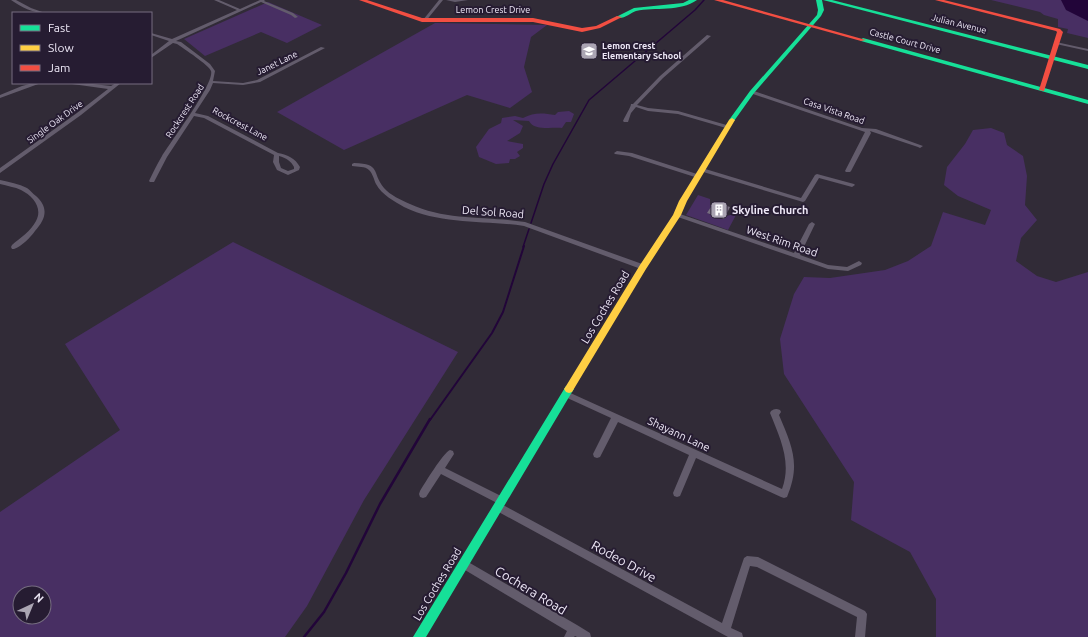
<svg xmlns="http://www.w3.org/2000/svg" width="1088" height="637" font-family="Ubuntu,sans-serif">
  <style>
    .green { fill: #482f63; fill-rule: evenodd }
    .water { fill: #220539 }
    .lines { fill: none; stroke-linecap: round; stroke-linejoin: round }
    .stream-far2 { stroke: #220539; stroke-width: 1.5 }
    .stream-far1 { stroke: #220539; stroke-width: 2 }
    .stream { stroke: #220539; stroke-width: 2.5 }
    .building { fill: #776e81 }
    .street { fill: #635c6c; fill-rule: evenodd }
    .fast { fill: #16e098; fill-rule: evenodd }
    .slow { fill: #ffcf43; fill-rule: evenodd }
    .jam { fill: #f24e42; fill-rule: evenodd }
    .labels { text-anchor: middle; stroke-width: 4; stroke-linejoin: round; paint-order: stroke }
    .far-street-label { font-size: 9px; fill: #ede7f6; stroke: #261c32 }
    .far-poi-label { font-size: 9px; font-weight: bold; fill: #ede7f6; stroke: #261c32; text-anchor: start }
    .poi-label { font-size: 11px; font-weight: bold; fill: #ede7f6; stroke: #261c32; text-anchor: start }
    .street-label { font-size: 11px; fill: #ede7f6; stroke: #261c32 }
    .near-street-label { font-size: 13px; fill: #ede7f6; stroke: #261c32 }
  </style>
  <rect width="100%" height="100%" fill="#312b37"/>
  <path class="green" d="M 991,0 L 1088,0 L 1088,38 L 1067,33 L 1068,29 L 1058,27 L 1058,19 L 1044,15 L 1040,12 Z
    M 268,2 L 322,25 L 287,43 L 261,32 L 205,56 L 184,39 Z
    M 435,23 L 547,25 L 531,37 L 524,67 L 532,92 L 510,108 L 467,95 L 344,150 L 277,112 Z
    M 569,111 L 574,114 L 571,122 L 566,122 L 562,128 C 552,127 534,131 529,121 L 513,120 L 523,126 L 520,133 L 507,141 L 523,144 L 523,148 L 517,152 L 520,156 L 515,159 L 510,159 L 509,163 L 496,164 L 479,157 L 476,147 L 489,129 L 501,123 L 502,118 L 515,116 L 523,118 C 534,112 543,113 555,115 L 558,112 Z
    M 991,128 L 1004,133 L 1007,145 L 1023,156 L 1027,176 L 1025,205 L 1037,220 L 1021,238 L 1016,261 L 1037,276 L 1056,282 L 1088,272 L 1088,637 L 936,637 L 936,599 L 910,552 L 851,520 L 854,482 L 784,374 L 780,339 L 794,294 L 804,277 L 830,278 L 885,270 L 908,261 L 931,246 L 943,212 L 985,225 L 991,210 L 958,196 L 944,185 L 947,167 L 965,144 L 973,130 Z
    M 698,195 L 710,199 L 710,205 L 711,206 L 708,213 L 715,218 L 724,219 L 726,216 L 735,214 L 736,215 L 728,230 L 686,215 Z
    M 233,242 L 458,352 L 364,500 L 307,606 L 285,637 L 0,637 L 0,512 L 120,430 L 65,344 ZM 20,593 L 44,593 L 44,617 L 20,617 Z"/>
  <path class="water" d="M 1061,0 L 1088,0 L 1088,21 L 1066,10 Z"/>
  <g class="lines">
    <path class="stream-far2" d="M 531,223 L 544,184 L 553,164 L 589,100 L 695,10 L 704,0
      M 523,247 L 529,229"/>
    <path class="stream-far1" d="M 430,420 L 492,333 L 503,312 L 524,246"/>
    <path class="stream" d="M 304,637 L 324,612 L 346,573 L 380,504 L 430,419"/>
  </g>
  <path class="building" d="M 714,202 L 730,207 L 724,219 L 707,213 Z"/>
  <g class="lines">
    <path class="street" d="M 11,0 L 16,0 L 31,8 L 45,13 C 33,13 21,7 11,0 Z
      M 214,0 L 219,0 L 240,9 L 260,0 L 265,0 L 264,1 L 293,13 L 298,17 L 295,18 L 291,15 L 261,2 L 176,41 L 181,42 L 210,64 L 215,71 L 213,81 L 243,83 L 257,80 L 321,47 L 325,48 L 260,82 L 243,85 L 213,83 L 210,90 L 195,113 L 208,116 L 278,153 C 288,155 295,158 300,167 L 299,170 L 288,175 L 277,170 L 273,162 L 274,155 L 204,118 L 194,116 L 167,157 L 154,182 L 150,182 L 149,181 C 153,173 157,164 162,156 C 170,143 215,83 211,71 C 209,65 184,49 177,44 L 173,43 L 151,58 L 151,55 L 169,41 L 151,35 L 151,33 L 172,39 L 237,10 ZM 279,156 C 286,158 291,161 294,167 L 294,169 L 288,171 L 281,168 L 279,162 Z
      M 439,0 L 443,0 L 425,22 L 423,22 L 423,20 Z
      M 446,0 L 468,0 L 455,2 Z
      M 707,35 L 711,36 L 663,78 L 637,105 L 648,108 L 678,111 L 730,126 L 730,128 L 726,128 L 678,114 L 648,111 L 636,107 L 631,113 L 628,122 L 624,122 L 623,121 C 625,116 631,107 631,104 L 633,104 L 660,76 Z
      M 1056,42 L 1088,49 L 1088,51 L 1056,44 Z
      M 33,83 L 41,83 L 0,98 L 0,95 L 22,86 Z
      M 70,83 L 84,83 L 111,86 L 116,83 L 121,83 L 81,115 L 0,173 L 0,168 L 77,113 L 108,89 L 72,84 Z
      M 750,91 L 754,91 L 862,128 L 876,129 L 923,146 L 920,148 L 918,147 L 870,131 L 871,133 L 851,171 L 850,172 L 846,172 L 845,171 L 865,132 L 750,93 Z
      M 617,151 L 632,153 L 700,175 L 701,176 L 698,178 L 629,156 L 615,154 L 614,153 Z
      M 354,163 C 382,164 371,172 384,188 C 390,195 401,200 410,204 C 446,221 487,216 525,222 L 645,265 L 646,267 L 645,269 L 641,269 L 524,226 C 484,220 441,225 404,207 C 394,201 382,195 376,184 C 374,180 373,174 369,170 C 365,166 358,167 352,166 L 352,164 Z
      M 702,168 L 801,198 L 815,175 L 817,174 L 854,184 L 855,185 L 852,187 L 819,178 L 805,201 L 803,202 L 700,171 L 700,169 Z
      M 0,180 C 9,182 19,184 27,188 C 30,190 33,194 36,196 C 49,208 46,219 35,231 C 30,238 22,246 14,249 L 12,249 L 11,247 L 12,245 C 20,238 31,231 36,221 C 43,208 33,196 21,190 C 15,187 7,186 0,184 Z
      M 677,213 L 794,253 L 809,224 L 812,222 L 815,224 L 800,255 L 828,265 L 847,267 L 859,261 L 862,263 L 861,265 L 848,271 L 828,269 L 675,216 L 674,215 L 675,214 Z
      M 566,391 L 782,489 C 792,462 780,438 770,413 L 771,411 C 774,409 776,408 780,410 L 781,412 L 779,415 C 792,446 801,464 787,497 L 784,498 L 781,497 L 696,458 L 680,496 L 677,497 L 674,496 L 673,493 L 689,455 L 618,422 L 600,457 L 597,458 L 594,457 L 593,454 L 611,418 L 563,396 L 562,394 L 563,392 Z
      M 450,450 L 453,451 L 454,454 L 445,468 L 505,498 L 506,501 L 505,504 L 503,505 L 722,623 L 744,558 L 747,556 L 758,557 L 865,611 L 867,614 L 865,637 L 855,637 L 857,617 L 757,567 L 750,566 L 731,628 L 742,633 L 743,637 L 728,637 L 495,510 L 494,507 L 495,504 L 497,503 L 441,474 L 426,497 L 423,498 L 420,497 L 419,494 L 420,491 C 425,483 443,453 450,450 Z
      M 463,559 L 577,625 L 590,633 L 591,637 L 577,637 L 575,636 L 574,637 L 564,637 L 567,631 L 460,567 L 458,564 L 460,561 Z"/>
    <path class="fast" d="M 689,0 L 697,0 C 680,12 655,7 636,11 C 630,13 622,21 616,17 L 634,8 L 683,3 Z
      M 816,0 L 822,0 L 824,10 L 821,16 L 754,93 L 734,121 L 730,121 L 729,120 L 750,91 L 817,15 L 818,10 Z
      M 823,0 L 832,0 L 1088,65 L 1088,69 Z
      M 863,38 L 1088,100 L 1088,104 L 861,41 L 860,40 Z
      M 569,385 L 572,386 L 574,389 L 572,392 L 426,637 L 413,637 L 566,386 Z"/>
    <path class="slow" d="M 732,118 L 735,120 L 687,201 L 681,215 L 646,269 L 572,392 L 569,393 L 566,392 L 564,389 L 566,386 L 640,265 L 673,215 L 679,201 L 729,120 Z"/>
    <path class="jam" d="M 359,0 L 367,0 L 422,18 L 533,18 L 582,28 L 596,26 L 617,16 L 622,17 L 600,28 L 582,32 L 533,22 L 422,22 Z
      M 714,0 L 723,0 L 866,40 L 861,41 Z
      M 935,0 L 944,0 L 1060,29 L 1063,32 L 1044,91 L 1039,90 L 1057,32 L 1056,31 Z"/>
  </g>
  <defs>
    <g id="school-square" transform="scale(0.9)"><rect x="-9" y="-9" width="18" height="18" rx="4" fill="#aba5b3" stroke="#261c32"/><path d="M0-5L7-2L0 1L-7-2ZM-4 1L0 2.5L4 1V4Q0 6-4 4Z" fill="#fff"/></g>
    <g id="building-square" transform="scale(0.9)"><rect x="-9" y="-9" width="18" height="18" rx="4" fill="#aba5b3" stroke="#261c32"/><path d="M-4-6H4V6H1V3H-1V6H-4ZM-2.5-4.3h1.7v1.8h-1.7ZM.8-4.3h1.7v1.8H.8ZM-2.5-1h1.7V.8h-1.7ZM.8-1h1.7V.8H.8Z" fill="#fff"/></g>
  </defs>
  <g fill-rule="evenodd">
    <use href="#school-square" x="589" y="51"/>
    <use href="#building-square" x="719" y="210"/>
  </g>
  <g class="labels">
    <g class="far-street-label">
      <text x="493" y="13">Lemon Crest Drive</text>
      <text transform="translate(959 24) rotate(14)" y="3">Julian Avenue</text>
      <text transform="translate(905 41) rotate(15)" y="3">Castle Court Drive</text>
      <text transform="translate(277 63) rotate(-26)" y="3">Janet Lane</text>
      <text transform="translate(185 111) rotate(-57)" y="3">Rockcrest Road</text>
      <text transform="translate(834 111) rotate(19)" y="3">Casa Vista Road</text>
      <text transform="translate(55 122) rotate(-36)" y="3">Single Oak Drive</text>
      <text transform="translate(240 124) rotate(28)" y="3">Rockcrest Lane</text>
    </g>
    <g class="far-poi-label">
      <text x="602" y="49">Lemon Crest<tspan x="602" dy="10">Elementary School</tspan></text>
    </g>
    <g class="poi-label">
      <text x="732" y="214">Skyline Church</text>
    </g>
    <g class="street-label">
      <text transform="translate(493 212) rotate(4)" y="4">Del Sol Road</text>
      <text transform="translate(782 241) rotate(19)" y="4">West Rim Road</text>
      <text transform="translate(605 307) rotate(-59)" y="4">Los Coches Road</text>
      <text transform="translate(679 434) rotate(25)" y="4">Shayann Lane</text>
      <text transform="translate(437 584) rotate(-59)" y="4">Los Coches Road</text>
    </g>
    <g class="near-street-label">
      <text transform="translate(624 561) rotate(29)" y="5">Rodeo Drive</text>
      <text transform="translate(531 590) rotate(31)" y="5">Cochera Road</text>
    </g>
  </g>
  <rect x="12" y="12" width="140" height="72" fill="#261c32" stroke="#766d80"/>
  <rect x="20" y="25" width="20" height="6" fill="#16e098" stroke="#766d80"/>
  <text x="48" y="32" font-size="12" fill="#ede7f6">Fast</text>
  <rect x="20" y="45" width="20" height="6" fill="#ffcf43" stroke="#766d80"/>
  <text x="48" y="52" font-size="12" fill="#ede7f6">Slow</text>
  <rect x="20" y="65" width="20" height="6" fill="#f24e42" stroke="#766d80"/>
  <text x="48" y="72" font-size="12" fill="#ede7f6">Jam</text>
  <g transform="translate(32 605) rotate(44)"><circle r="19" fill="#261c32" stroke="#766d80"/>
  <path d="M0-3L7 15L0 10L-7 15Z" fill="#aba5b3"/>
  <text y="-6" font-size="11" font-weight="bold" text-anchor="middle" fill="#ede7f6">N</text>
  </g>
</svg>
